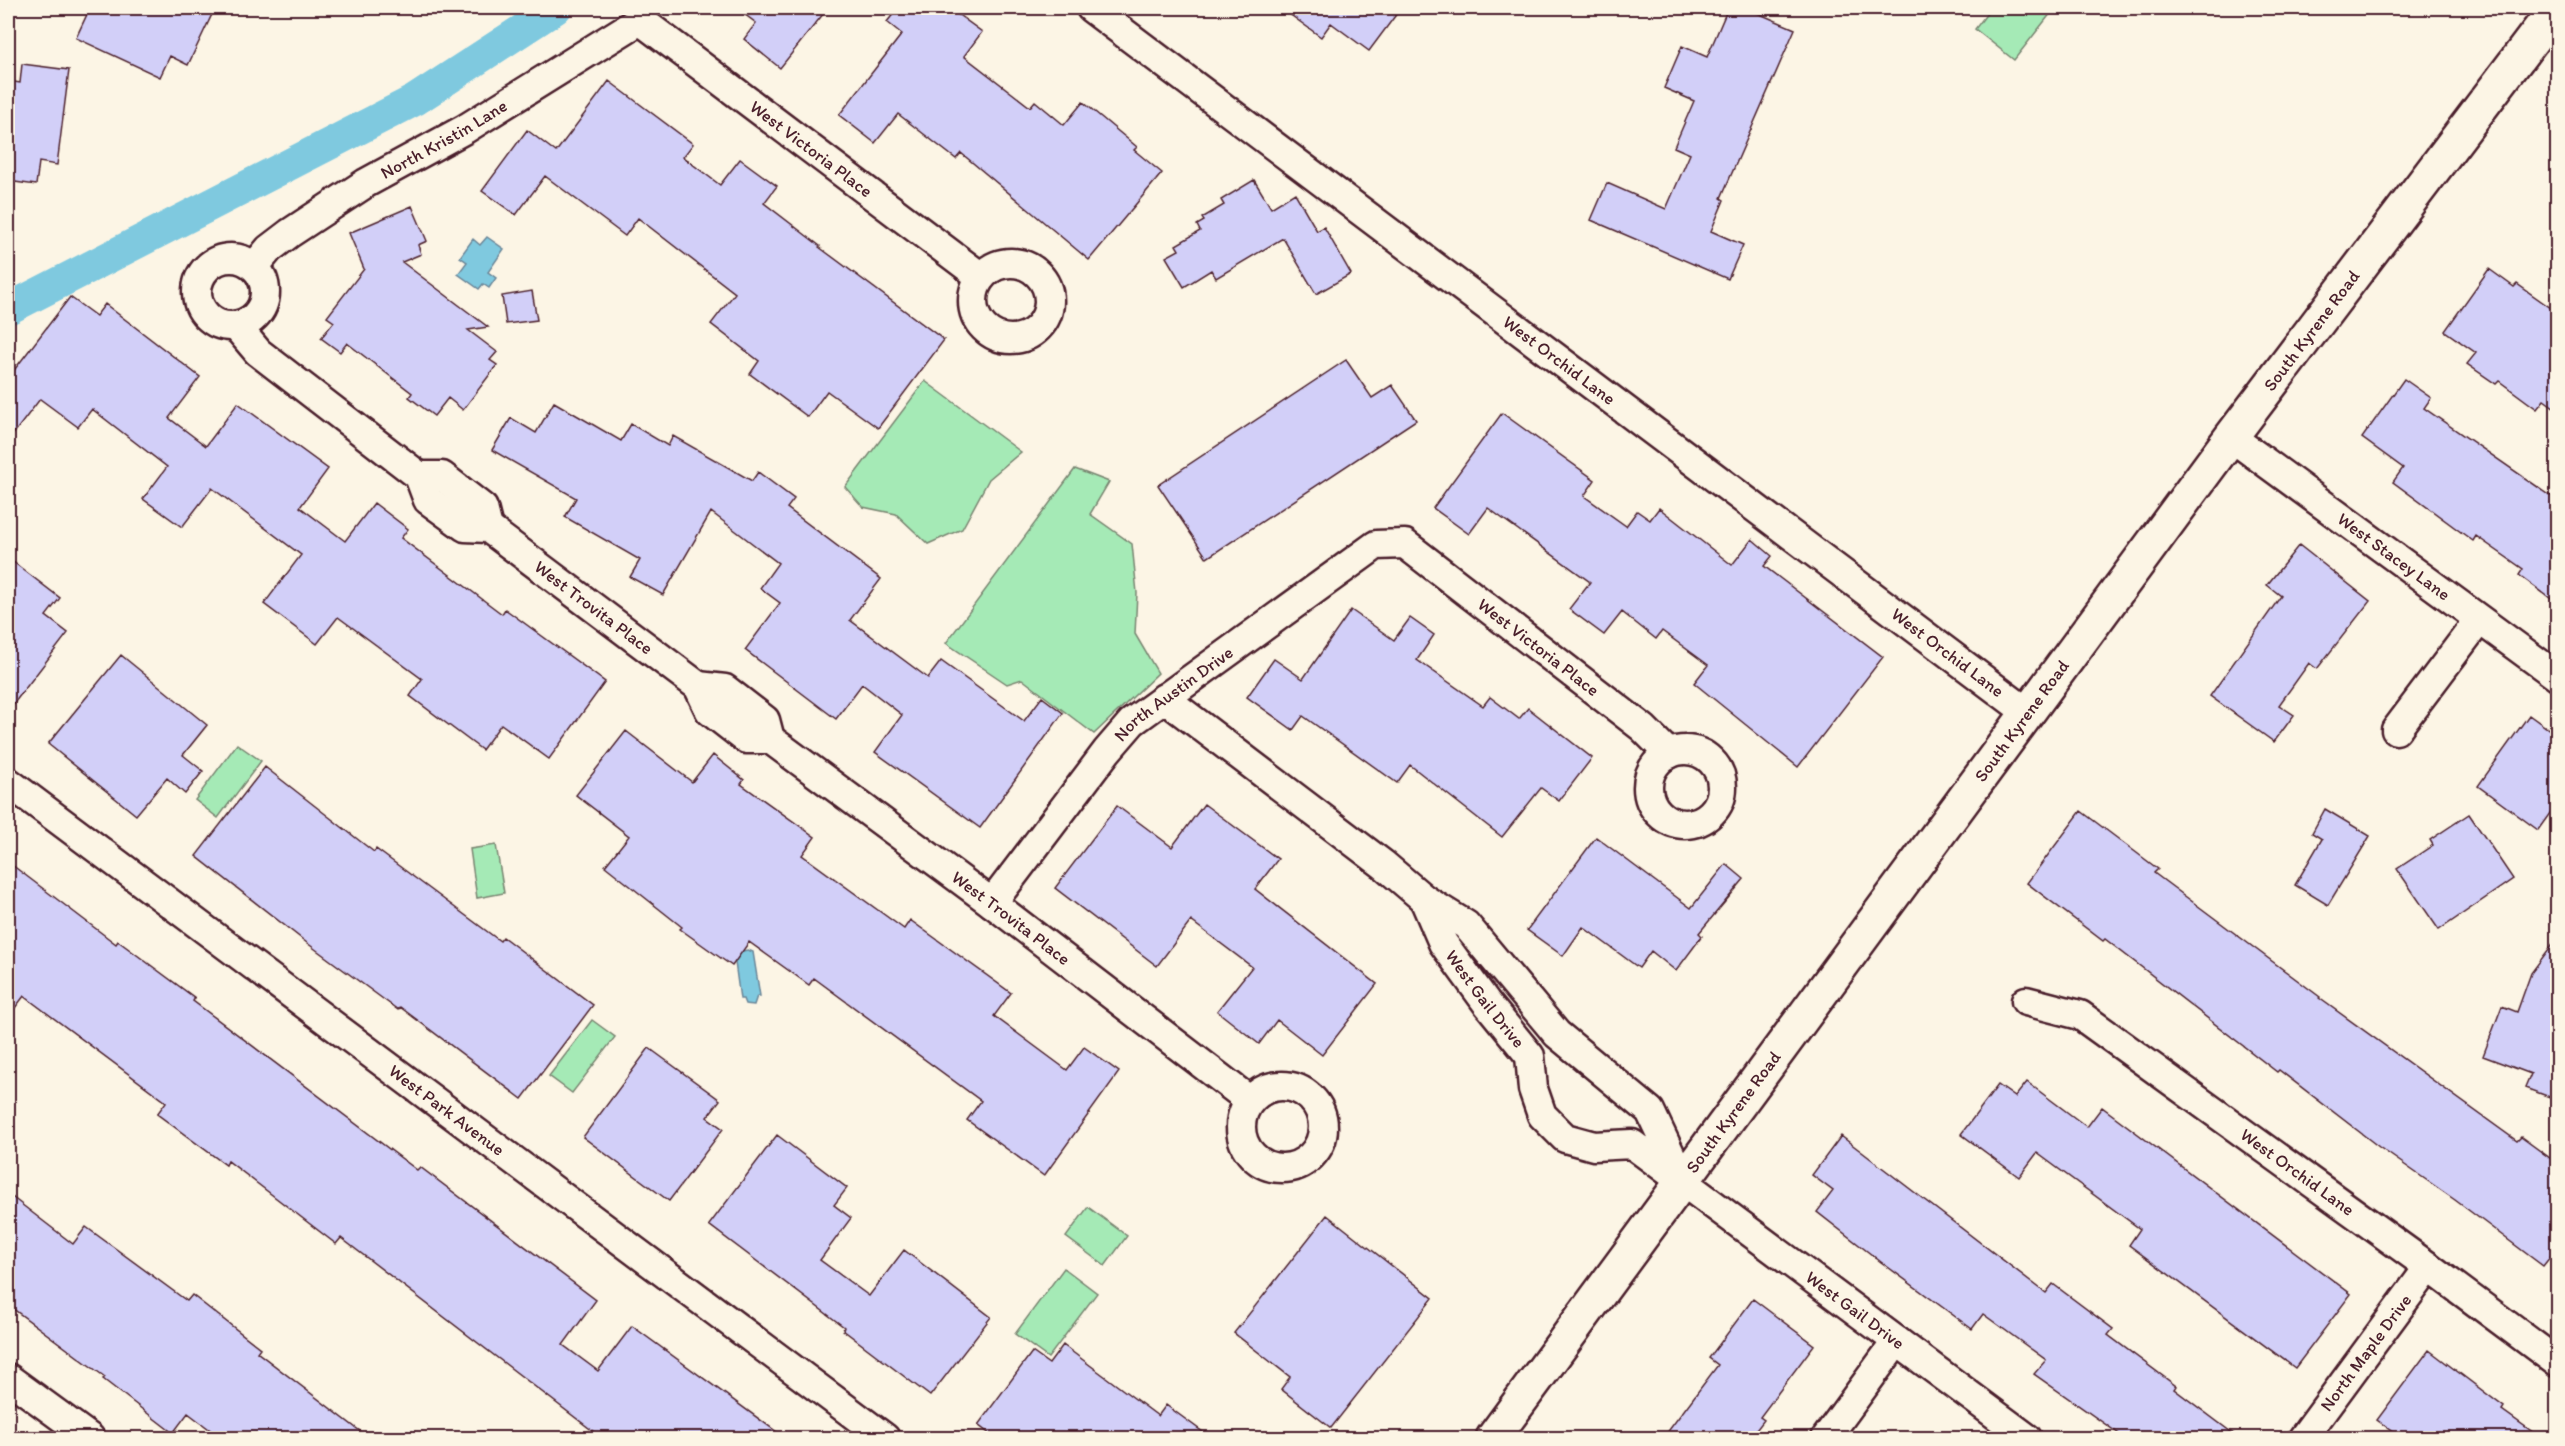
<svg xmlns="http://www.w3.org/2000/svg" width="2565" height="1446" font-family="Itim,sans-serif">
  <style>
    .green { fill: #a5eab6; stroke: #788470; stroke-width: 1.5 }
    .water { fill: #7fc9df; stroke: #6a8597; stroke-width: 1.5 }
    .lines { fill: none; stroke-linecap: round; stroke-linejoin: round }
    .canal { stroke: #7fc9df; stroke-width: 32 }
    .building { fill: #d2cff8; stroke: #4a1f2b; stroke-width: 1.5 }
    .street-casing { stroke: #4a1f2b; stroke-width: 33 }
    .secondary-casing { stroke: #4a1f2b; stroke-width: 38 }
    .street { stroke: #fcf5e5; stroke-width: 28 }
    .secondary { stroke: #fcf5e5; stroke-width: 33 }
    .labels { text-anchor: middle; stroke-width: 4.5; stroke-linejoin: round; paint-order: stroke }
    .street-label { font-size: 18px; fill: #4a1f2b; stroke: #fcf5e5 }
  </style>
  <rect width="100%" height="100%" fill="#fcf5e5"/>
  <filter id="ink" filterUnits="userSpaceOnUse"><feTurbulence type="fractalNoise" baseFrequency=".0167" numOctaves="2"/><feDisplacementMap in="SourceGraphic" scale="12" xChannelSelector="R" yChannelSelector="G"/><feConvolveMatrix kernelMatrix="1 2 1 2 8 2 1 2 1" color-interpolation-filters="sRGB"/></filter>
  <g filter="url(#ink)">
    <path class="green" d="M 1991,8 L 2055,8 L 2014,60 L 1975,29 Z
      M 925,381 L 1021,452 L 989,479 L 962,529 L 928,544 L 896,514 L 863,507 L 845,487 Z
      M 1075,469 L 1109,482 L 1090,514 L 1132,544 L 1137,593 L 1135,634 L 1158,673 L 1094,734 L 1022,679 L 1007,684 L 946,643 Z
      M 237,744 L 261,761 L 218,818 L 195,800 Z
      M 496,845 L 504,893 L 477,898 L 470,849 Z
      M 592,1020 L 615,1037 L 572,1093 L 549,1076 Z
      M 1088,1207 L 1127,1236 L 1105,1266 L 1066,1237 Z
      M 1064,1268 L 1097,1293 L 1048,1358 L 1015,1334 Z"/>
    <path class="water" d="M 487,237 L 504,249 L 488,272 L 496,278 L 489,288 L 483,284 L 479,289 L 458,274 L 467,262 L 460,257 L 473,239 L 480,245 Z
      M 748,950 L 753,952 L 760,996 L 757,996 L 754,1005 L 745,1004 L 743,999 L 740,999 L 734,955 L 736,952 Z"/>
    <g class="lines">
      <path class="canal" d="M 8,309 L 415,100 L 556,8"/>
    </g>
    <path class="building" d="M 90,8 L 215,8 L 188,65 L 170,56 L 160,77 L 76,38 Z
      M 736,8 L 828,8 L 780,68 L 744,39 L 756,23 Z
      M 898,8 L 949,8 L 982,32 L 964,56 L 1030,107 L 1035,101 L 1064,125 L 1083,102 L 1137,147 L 1134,150 L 1162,173 L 1089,260 L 961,153 L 956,159 L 898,114 L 875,143 L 839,115 L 902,34 L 887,22 Z
      M 1281,8 L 1401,8 L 1369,51 L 1331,23 L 1321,37 Z
      M 1728,8 L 1746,8 L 1795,29 L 1721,198 L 1724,200 L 1711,231 L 1743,245 L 1728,279 L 1591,220 L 1607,183 L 1666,209 L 1690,154 L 1674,147 L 1694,101 L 1664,88 L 1682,46 L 1707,57 Z
      M 22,64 L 69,70 L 57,165 L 39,162 L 36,185 L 8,181 L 8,81 L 20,83 Z
      M 609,81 L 693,144 L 683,157 L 720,185 L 740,159 L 777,186 L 764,203 L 820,246 L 819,247 L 944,340 L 878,428 L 827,391 L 808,417 L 750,374 L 759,361 L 711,324 L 735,293 L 638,218 L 625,236 L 545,176 L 516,215 L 482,191 L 527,130 L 556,152 Z
      M 1254,180 L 1271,208 L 1295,193 L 1317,231 L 1324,227 L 1351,274 L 1316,294 L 1283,238 L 1216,278 L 1211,270 L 1184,287 L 1166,257 L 1179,250 L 1176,245 L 1200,231 L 1197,225 L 1204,221 L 1202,218 L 1224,205 L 1221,200 Z
      M 412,206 L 427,241 L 418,245 L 421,254 L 402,262 L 488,327 L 468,330 L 497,352 L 490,360 L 497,365 L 463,410 L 448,398 L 434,416 L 409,397 L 412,393 L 347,343 L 340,352 L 321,338 L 334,322 L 327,317 L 364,269 L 349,233 Z
      M 2489,269 L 2514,287 L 2517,284 L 2558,313 L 2558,410 L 2544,400 L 2537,409 L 2499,381 L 2496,384 L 2467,364 L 2476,353 L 2445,331 Z
      M 532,291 L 537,320 L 506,324 L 502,296 Z
      M 70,297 L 96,316 L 105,304 L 200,377 L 169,418 L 206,446 L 238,403 L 328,469 L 300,507 L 345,541 L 374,503 L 408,529 L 401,538 L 502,614 L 505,609 L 605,682 L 549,759 L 501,724 L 482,750 L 410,696 L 422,679 L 338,617 L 317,644 L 264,604 L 301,555 L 212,488 L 182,527 L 143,499 L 167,467 L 92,409 L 78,427 L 40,399 L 8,441 L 8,378 Z
      M 1346,360 L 1372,398 L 1392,385 L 1416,420 L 1207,558 L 1158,485 Z
      M 2404,379 L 2431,398 L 2424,408 L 2558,501 L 2558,604 L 2519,575 L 2523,569 L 2476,536 L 2473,541 L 2393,482 L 2403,468 L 2362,438 Z
      M 554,402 L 621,441 L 631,424 L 668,446 L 673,436 L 752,481 L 758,472 L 794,499 L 787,508 L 881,579 L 850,620 L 928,678 L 941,661 L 1024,721 L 1042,697 L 1063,713 L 980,828 L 875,752 L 902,715 L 862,684 L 836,719 L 745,650 L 780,603 L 760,588 L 778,563 L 711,512 L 663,595 L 630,577 L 640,560 L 565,517 L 576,498 L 492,450 L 511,418 L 536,433 Z
      M 1502,413 L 1595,480 L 1584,496 L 1626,526 L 1637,511 L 1650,520 L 1659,508 L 1732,565 L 1752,539 L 1772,556 L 1764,566 L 1883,657 L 1798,767 L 1694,683 L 1708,665 L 1662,631 L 1656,639 L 1622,612 L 1604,635 L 1569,609 L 1590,582 L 1488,508 L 1469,534 L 1433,508 Z
      M 2299,545 L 2370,601 L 2317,669 L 2309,663 L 2279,705 L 2294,715 L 2274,742 L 2210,696 L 2281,596 L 2267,585 Z
      M 8,558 L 60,598 L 46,616 L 68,633 L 8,711 Z
      M 1351,610 L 1394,640 L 1410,618 L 1434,635 L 1417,660 L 1483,706 L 1490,697 L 1519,719 L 1528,708 L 1592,758 L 1559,801 L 1541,788 L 1502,837 L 1410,765 L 1397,783 L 1303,716 L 1293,730 L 1247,697 L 1274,659 L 1303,679 Z
      M 121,655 L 207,725 L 183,755 L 203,771 L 185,794 L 167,778 L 136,815 L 48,744 Z
      M 2529,715 L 2558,736 L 2558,802 L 2538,830 L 2478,786 Z
      M 626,731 L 692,782 L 713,755 L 744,780 L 741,784 L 815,837 L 802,855 L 904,929 L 910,920 L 1011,993 L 994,1016 L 1067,1070 L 1084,1047 L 1119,1072 L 1044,1176 L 967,1120 L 981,1101 L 814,978 L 809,985 L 749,942 L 732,966 L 680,929 L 682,927 L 605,866 L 629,836 L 576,795 Z
      M 265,767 L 374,852 L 376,849 L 500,941 L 503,937 L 593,1005 L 522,1099 L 400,1007 L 398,1010 L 307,943 L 196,856 Z
      M 1204,804 L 1278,859 L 1255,889 L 1377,984 L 1322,1055 L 1277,1020 L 1259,1044 L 1217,1011 L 1252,967 L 1191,921 L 1157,966 L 1055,888 L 1117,806 L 1172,847 Z
      M 2325,809 L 2370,836 L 2328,905 L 2295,885 L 2322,839 L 2312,833 Z
      M 2081,811 L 2158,869 L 2154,873 L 2320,997 L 2319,998 L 2517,1141 L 2521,1137 L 2558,1164 L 2558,1247 L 2543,1266 L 2455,1200 L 2379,1147 L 2279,1070 L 2277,1072 L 2105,939 L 2103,941 L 2027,883 Z
      M 2469,814 L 2513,879 L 2439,930 L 2397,869 L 2433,845 L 2430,840 Z
      M 1596,837 L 1691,908 L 1726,864 L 1744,879 L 1699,933 L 1702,936 L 1676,971 L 1651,951 L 1639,968 L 1583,927 L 1563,956 L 1527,930 Z
      M 8,862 L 116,944 L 118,941 L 195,998 L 193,1001 L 417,1170 L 420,1167 L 596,1300 L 563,1345 L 598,1371 L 632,1326 L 785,1438 L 602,1438 L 341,1238 L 336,1244 L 228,1161 L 226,1165 L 157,1114 L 166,1102 L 24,996 L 8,1017 Z
      M 2558,937 L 2558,1100 L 2525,1088 L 2531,1074 L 2483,1056 L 2502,1006 L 2517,1012 L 2531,973 Z
      M 649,1048 L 720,1100 L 707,1117 L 723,1129 L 669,1201 L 583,1137 Z
      M 2027,1082 L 2087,1127 L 2102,1107 L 2351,1294 L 2295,1368 L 2129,1245 L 2140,1229 L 2037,1153 L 2019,1177 L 1961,1134 L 1998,1085 L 2015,1097 Z
      M 777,1135 L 847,1188 L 834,1205 L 851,1218 L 820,1260 L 869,1296 L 904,1250 L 991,1317 L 930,1396 L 843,1330 L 844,1327 L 709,1225 Z
      M 1841,1136 L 2046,1293 L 2053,1284 L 2113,1329 L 2108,1335 L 2176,1386 L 2174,1389 L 2239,1438 L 2125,1438 L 2034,1374 L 2046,1360 L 1983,1314 L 1972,1329 L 1881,1262 L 1817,1212 L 1833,1191 L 1812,1175 Z
      M 8,1194 L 73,1244 L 86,1227 L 187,1301 L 192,1295 L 260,1348 L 257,1352 L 369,1438 L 221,1438 L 188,1413 L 173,1433 L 103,1379 L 105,1377 L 8,1305 Z
      M 1327,1215 L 1433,1298 L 1331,1428 L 1281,1389 L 1290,1377 L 1234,1333 Z
      M 1753,1299 L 1814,1345 L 1760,1417 L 1764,1420 L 1750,1438 L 1663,1438 L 1718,1365 L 1709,1358 Z
      M 1063,1345 L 1158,1416 L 1166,1405 L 1211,1438 L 995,1438 L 978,1425 L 1032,1352 L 1049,1364 Z
      M 2429,1350 L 2504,1407 L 2502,1410 L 2541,1438 L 2402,1438 L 2377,1420 Z"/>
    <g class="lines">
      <g class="street-casing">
        <g id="street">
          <path id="s1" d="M 1091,8 L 2028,713"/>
          <circle cx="231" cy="292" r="34"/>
          <circle cx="1011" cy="301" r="38"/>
          <path id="s2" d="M 254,267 L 269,249 L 290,233 L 366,183 L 465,129 L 640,20 L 981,277"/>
          <path id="s3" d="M 236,326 L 258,352 L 419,476 L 428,500 L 465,527 L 488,528 L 698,686 L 710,711 L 746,739 L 770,739 L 992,903 L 1249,1100"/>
          <path id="s4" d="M 2231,437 L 2558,677"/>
          <path d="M 419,476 L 442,476 L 483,508 L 488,528"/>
          <path d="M 698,686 L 725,689 L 765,720 L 770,739"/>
          <path d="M 1164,698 L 1384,865 L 1424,899 L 1466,925 L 1557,1034 L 1650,1111 L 1683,1181"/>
          <path d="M 2396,730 L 2479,620"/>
          <circle cx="1685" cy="787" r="37"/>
          <path id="s5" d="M 8,782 L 885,1438"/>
          <path id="s6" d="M 1424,899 L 1443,943 L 1486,1002 L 1530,1056 L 1533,1089 L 1542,1115 L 1565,1138 L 1594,1146 L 1632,1144 L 2027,1438"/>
          <path id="s7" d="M 992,903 L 1107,751 L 1132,722 L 1376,545 L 1405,544 L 1643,728 L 1669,754"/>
          <path id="s8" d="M 2026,1001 L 2080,1015 L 2429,1267 L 2558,1363"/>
          <circle cx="1282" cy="1127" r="41"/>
          <path d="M 8,1378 L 90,1438"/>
          <path d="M 1826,1438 L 1897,1341"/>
          <path id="s9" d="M 2303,1438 L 2429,1267"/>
        </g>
      </g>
      <g class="secondary-casing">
        <g id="secondary">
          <path id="s10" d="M 1493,1438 L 2231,437 L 2556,8"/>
        </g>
      </g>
      <use href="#street" class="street"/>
      <use href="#secondary" class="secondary"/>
    </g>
  </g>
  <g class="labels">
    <g class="street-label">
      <text dy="6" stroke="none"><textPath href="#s2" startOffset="230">North Kristin Lane</textPath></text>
      <text dy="6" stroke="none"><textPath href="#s2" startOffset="674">West Victoria Place</textPath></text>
      <text dy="6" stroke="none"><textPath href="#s10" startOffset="1377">South Kyrene Road</textPath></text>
      <text dy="6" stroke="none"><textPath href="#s1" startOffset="586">West Orchid Lane</textPath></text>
      <text dy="6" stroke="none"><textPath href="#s4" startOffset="202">West Stacey Lane</textPath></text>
      <text dy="6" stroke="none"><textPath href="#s3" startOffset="464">West Trovita Place</textPath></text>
      <text dy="6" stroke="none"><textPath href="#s7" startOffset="728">West Victoria Place</textPath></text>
      <text dy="6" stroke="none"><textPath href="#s1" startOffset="1072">West Orchid Lane</textPath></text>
      <text dy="6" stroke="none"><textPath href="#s7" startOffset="279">North Austin Drive</textPath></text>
      <text dy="6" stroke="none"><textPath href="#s10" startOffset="891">South Kyrene Road</textPath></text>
      <text dy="6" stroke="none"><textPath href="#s3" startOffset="992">West Trovita Place</textPath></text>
      <text dy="6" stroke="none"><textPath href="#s6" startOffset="118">West Gail Drive</textPath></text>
      <text dy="6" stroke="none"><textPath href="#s5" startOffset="548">West Park Avenue</textPath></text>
      <text dy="6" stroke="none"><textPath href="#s10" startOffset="405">South Kyrene Road</textPath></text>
      <text dy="6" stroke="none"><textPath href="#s8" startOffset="324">West Orchid Lane</textPath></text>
      <text dy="6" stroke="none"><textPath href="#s6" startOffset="630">West Gail Drive</textPath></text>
      <text dy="6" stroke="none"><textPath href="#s9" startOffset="106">North Maple Drive</textPath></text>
    </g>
  </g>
  <rect width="2565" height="1446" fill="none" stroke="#fcf5e5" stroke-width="30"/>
  <rect x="15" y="15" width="2535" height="1416" fill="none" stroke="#4a1f2b" stroke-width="2" filter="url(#ink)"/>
</svg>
